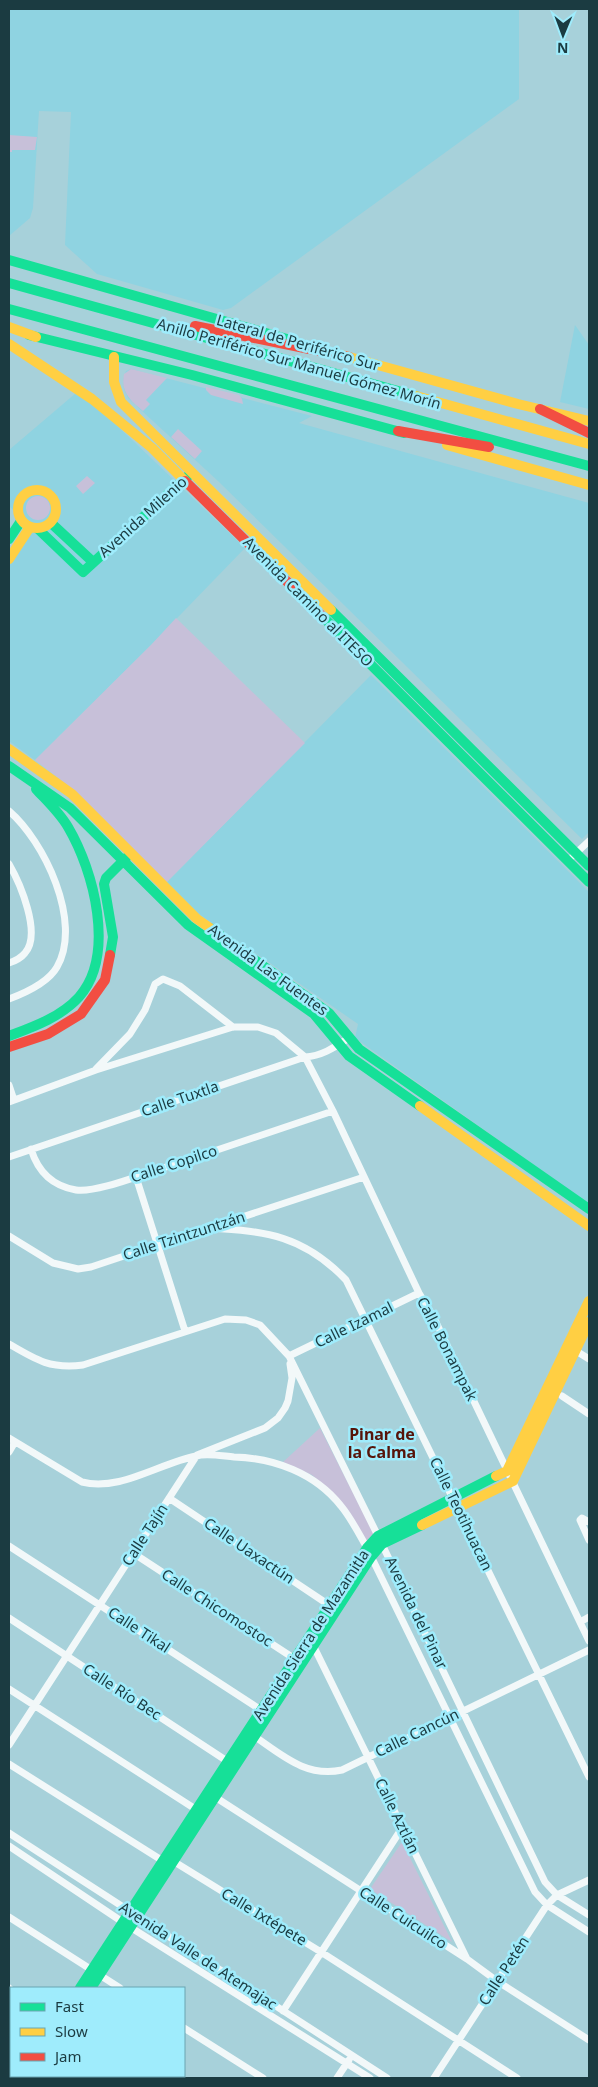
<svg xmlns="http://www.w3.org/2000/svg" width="598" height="2087" font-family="'Noto Sans',sans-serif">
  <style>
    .built { fill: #8fd3e1 }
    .green { fill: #c7c0d9 }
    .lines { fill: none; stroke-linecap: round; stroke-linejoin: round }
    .street { stroke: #f2f8f9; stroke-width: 7 }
    .fast { stroke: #16e098; stroke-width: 10 }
    .slow { stroke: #ffcf43; stroke-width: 10 }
    .jam { stroke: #f24e42; stroke-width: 10 }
    .labels { text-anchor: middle; stroke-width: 5; stroke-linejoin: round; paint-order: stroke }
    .street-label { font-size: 15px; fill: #1b3b41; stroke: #9fecfc }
    .neighbourhood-label { font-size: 16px; font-weight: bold; fill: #571409; stroke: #9fecfc }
  </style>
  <rect width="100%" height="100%" fill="#a7d1da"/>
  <path class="built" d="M 9,9 L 519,9 L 519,99 L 231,308 L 223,310 L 97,274 L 65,245 L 71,112 L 39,111 L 33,208 L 30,218 L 9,236 Z
    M 575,325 L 589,345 L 589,409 L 560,402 Z
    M 131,369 L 312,416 L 299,423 L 589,503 L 589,832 L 582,839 L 218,481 L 128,398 L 124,389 L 123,379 L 126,371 Z
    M 82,392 L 245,548 L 151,645 L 35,760 L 9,741 L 9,566 L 30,533 L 37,532 L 10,507 L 9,503 L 9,450 L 76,393 Z
    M 371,675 L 589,892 L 589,1204 L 355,1038 L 358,1024 L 196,912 L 166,883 Z"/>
  <path class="green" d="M 9,135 L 37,137 L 35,150 L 12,150 L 12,152 L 9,152 Z
    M 131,369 L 167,378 L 146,400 L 150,404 L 143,411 C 131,401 120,392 124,374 Z
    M 206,387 L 239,395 L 242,399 L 243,404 L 211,395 L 206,390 Z
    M 178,429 L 202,451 L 195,459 L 171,437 Z
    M 87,476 L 95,483 L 83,494 L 76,486 Z
    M26 508a12 12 0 1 1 24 0a12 12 0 1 1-24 0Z
    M 176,618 L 305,743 L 166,883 L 70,787 L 35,760 L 151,645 Z
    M 320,1428 L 375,1536 L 367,1544 L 328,1489 L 312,1475 L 283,1462 Z
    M 402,1842 L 452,1942 L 370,1889 Z"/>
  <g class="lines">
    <path class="street" d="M 9,811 C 44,841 83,922 57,967 C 48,983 25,993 9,999
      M 573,856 L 589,841
      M 9,864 C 20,883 42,934 25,953 C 21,958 15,961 9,963
      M 96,1069 L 130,1034 L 145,1010 L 155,984 L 163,979 L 180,986 L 233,1027
      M 9,1085 L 14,1100
      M 9,1102 L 96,1070 L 233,1027 L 258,1027 L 276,1033 L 305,1057 L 333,1111 L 419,1293 L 433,1316 L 589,1641
      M 31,1149 C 38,1172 52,1186 76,1190 C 96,1193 140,1175 160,1169 C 218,1150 276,1130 333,1111
      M 9,1157 L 305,1057 C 322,1056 335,1047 349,1038
      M 136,1177 L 185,1331
      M 209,1228 C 267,1231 304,1236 346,1280 L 589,1777
      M 9,1236 L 53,1263 L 78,1269 L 91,1267 L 157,1245 L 364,1177
      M 9,1344 C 36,1360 50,1369 83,1365 L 225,1319 L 246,1320 L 260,1325 L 289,1356 L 378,1536 L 545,1882 L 557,1895 L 589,1915
      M 573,1349 L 589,1359
      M 289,1356 L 419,1293
      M 562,1396 L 589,1414
      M 9,1438 L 82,1482 C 119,1492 160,1463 196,1456 C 207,1453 222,1456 234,1457 C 274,1458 315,1473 341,1506 C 351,1518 359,1534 367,1548 L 535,1892 L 547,1905 L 589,1932
      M 9,1452 L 15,1442
      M 169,1498 L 329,1605
      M 589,1522 L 582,1518 L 580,1520 L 589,1540
      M 9,1546 L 264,1712
      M 133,1553 L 298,1661
      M 9,1618 L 230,1763
      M 580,1622 L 589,1617
      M 313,1645 L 467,1959
      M 9,1689 L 200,1812
      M 251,1734 C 281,1754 305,1778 342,1770 L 589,1650
      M 9,1745 L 197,1455 L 265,1428 L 278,1418 L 285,1408 L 288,1401 L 292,1378 L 290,1364
      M 9,1764 L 163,1861 L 173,1861 L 321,1952 L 517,2078
      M 215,1797 L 467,1959 L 497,1981 L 589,2040
      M 9,1833 L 387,2078
      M 9,1846 L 130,1927 L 370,2078
      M 9,1917 L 120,1988
      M 9,1988 L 11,1990
      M 283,2011 L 402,1828
      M 184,2028 L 263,2078
      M 9,2061 L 11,2063
      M 46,2076 L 50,2078
      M 152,2076 L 156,2078
      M 337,2078 L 349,2060
      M 434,2078 L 547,1905 L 557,1895 L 589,1880"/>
    <path class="fast" d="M 9,260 L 287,339
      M 9,283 L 416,396
      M 9,309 L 589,466
      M 29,335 L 192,375 L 404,433
      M 51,523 L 93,562
      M 37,528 L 83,572 L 188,476
      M 9,539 L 21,521
      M 331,610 L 589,866
      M 323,617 L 589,882
      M 9,766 L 70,808 L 188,925 L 314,1014 L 349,1056 L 420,1106
      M 210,928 L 329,1013 L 359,1049 L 589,1209
      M 110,955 L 113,937 L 104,884 L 106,878 L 126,858
      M 9,1036 C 33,1027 61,1017 79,997 C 116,955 94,871 68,827 C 60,813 47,801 36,789
      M 80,1988 L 367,1548 L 378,1536 L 496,1476
      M 91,1988 L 371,1557 L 382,1544 L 422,1525
      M 21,2078 L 22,2076"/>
    <path class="slow" d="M 9,327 L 36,337
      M 9,344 L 92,399 L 152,448 L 185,481
      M 342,355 L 518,404 L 589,421
      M 114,357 L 114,382 L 121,402 L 331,610
      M 416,396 L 589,444
      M 447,445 L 589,485
      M18 509a19 19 0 1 1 38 0a19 19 0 1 1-38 0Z
      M 9,559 L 30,527
      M 9,749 L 72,794 L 197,919 L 210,928
      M 420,1106 L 589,1226
      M 496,1476 L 507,1471 L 589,1301
      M 422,1525 L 513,1481 L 589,1322"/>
    <path class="jam" d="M 195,326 L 349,357
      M 540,409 L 589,433
      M 398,431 L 489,447
      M 185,481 L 323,617
      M 9,1047 L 48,1034 L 81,1014 L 105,980 L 110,955
      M 33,2078 L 35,2076"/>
  </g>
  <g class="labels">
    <g class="street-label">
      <text transform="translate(298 343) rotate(16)" y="5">Lateral de Periférico Sur</text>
      <text transform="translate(299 364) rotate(16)" y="5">Anillo Periférico Sur Manuel Gómez Morín</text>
      <text transform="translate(143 517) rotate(-42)" y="5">Avenida Milenio</text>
      <text transform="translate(308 602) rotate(45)" y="5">Avenida Camino al ITESO</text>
      <text transform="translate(268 970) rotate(36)" y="5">Avenida Las Fuentes</text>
      <text transform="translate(180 1099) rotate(-19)" y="5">Calle Tuxtla</text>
      <text transform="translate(174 1164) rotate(-18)" y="5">Calle Copilco</text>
      <text transform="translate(184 1236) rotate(-18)" y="5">Calle Tzintzuntzán</text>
      <text transform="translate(354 1325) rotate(-26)" y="5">Calle Izamal</text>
      <text transform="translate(447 1349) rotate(63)" y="5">Calle Bonampak</text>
      <text transform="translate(461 1514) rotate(64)" y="5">Calle Teotihuacan</text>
      <text transform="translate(145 1535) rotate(-57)" y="5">Calle Tajín</text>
      <text transform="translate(249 1551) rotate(34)" y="5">Calle Uaxactún</text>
      <text transform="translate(217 1608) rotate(33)" y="5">Calle Chicomostoc</text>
      <text transform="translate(416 1613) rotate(64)" y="5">Avenida del Pinar</text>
      <text transform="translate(139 1630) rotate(33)" y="5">Calle Tikal</text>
      <text transform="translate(311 1635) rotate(-57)" y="5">Avenida Sierra de Mazamitla</text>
      <text transform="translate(122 1692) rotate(33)" y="5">Calle Río Bec</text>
      <text transform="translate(417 1733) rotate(-26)" y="5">Calle Cancún</text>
      <text transform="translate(397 1816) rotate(64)" y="5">Calle Aztlán</text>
      <text transform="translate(264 1917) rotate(31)" y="5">Calle Ixtépete</text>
      <text transform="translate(403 1918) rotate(33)" y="5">Calle Cuicuilco</text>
      <text transform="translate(198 1956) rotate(33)" y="5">Avenida Valle de Atemajac</text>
      <text transform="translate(504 1971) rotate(-57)" y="5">Calle Petén</text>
    </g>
    <g class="neighbourhood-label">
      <text x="382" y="1440">Pinar de<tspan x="382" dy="18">la Calma</tspan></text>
    </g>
  </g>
  <rect width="598" height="2087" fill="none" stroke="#1b3b41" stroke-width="20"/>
  <rect x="10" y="1987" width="175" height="90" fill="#9fecfc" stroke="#6aa5b1"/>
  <rect x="20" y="2003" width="25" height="8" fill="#16e098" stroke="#6aa5b1"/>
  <text x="55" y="2012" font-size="15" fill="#1b3b41">Fast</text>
  <rect x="20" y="2028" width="25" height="8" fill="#ffcf43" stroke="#6aa5b1"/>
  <text x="55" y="2037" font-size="15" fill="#1b3b41">Slow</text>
  <rect x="20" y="2053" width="25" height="8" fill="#f24e42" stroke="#6aa5b1"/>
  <text x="55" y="2062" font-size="15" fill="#1b3b41">Jam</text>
  <g transform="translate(563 35) rotate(181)" stroke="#9fecfc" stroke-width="4" paint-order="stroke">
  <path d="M0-4L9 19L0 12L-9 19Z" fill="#1b3b41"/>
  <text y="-8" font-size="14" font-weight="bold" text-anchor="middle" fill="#1b3b41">N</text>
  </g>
</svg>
